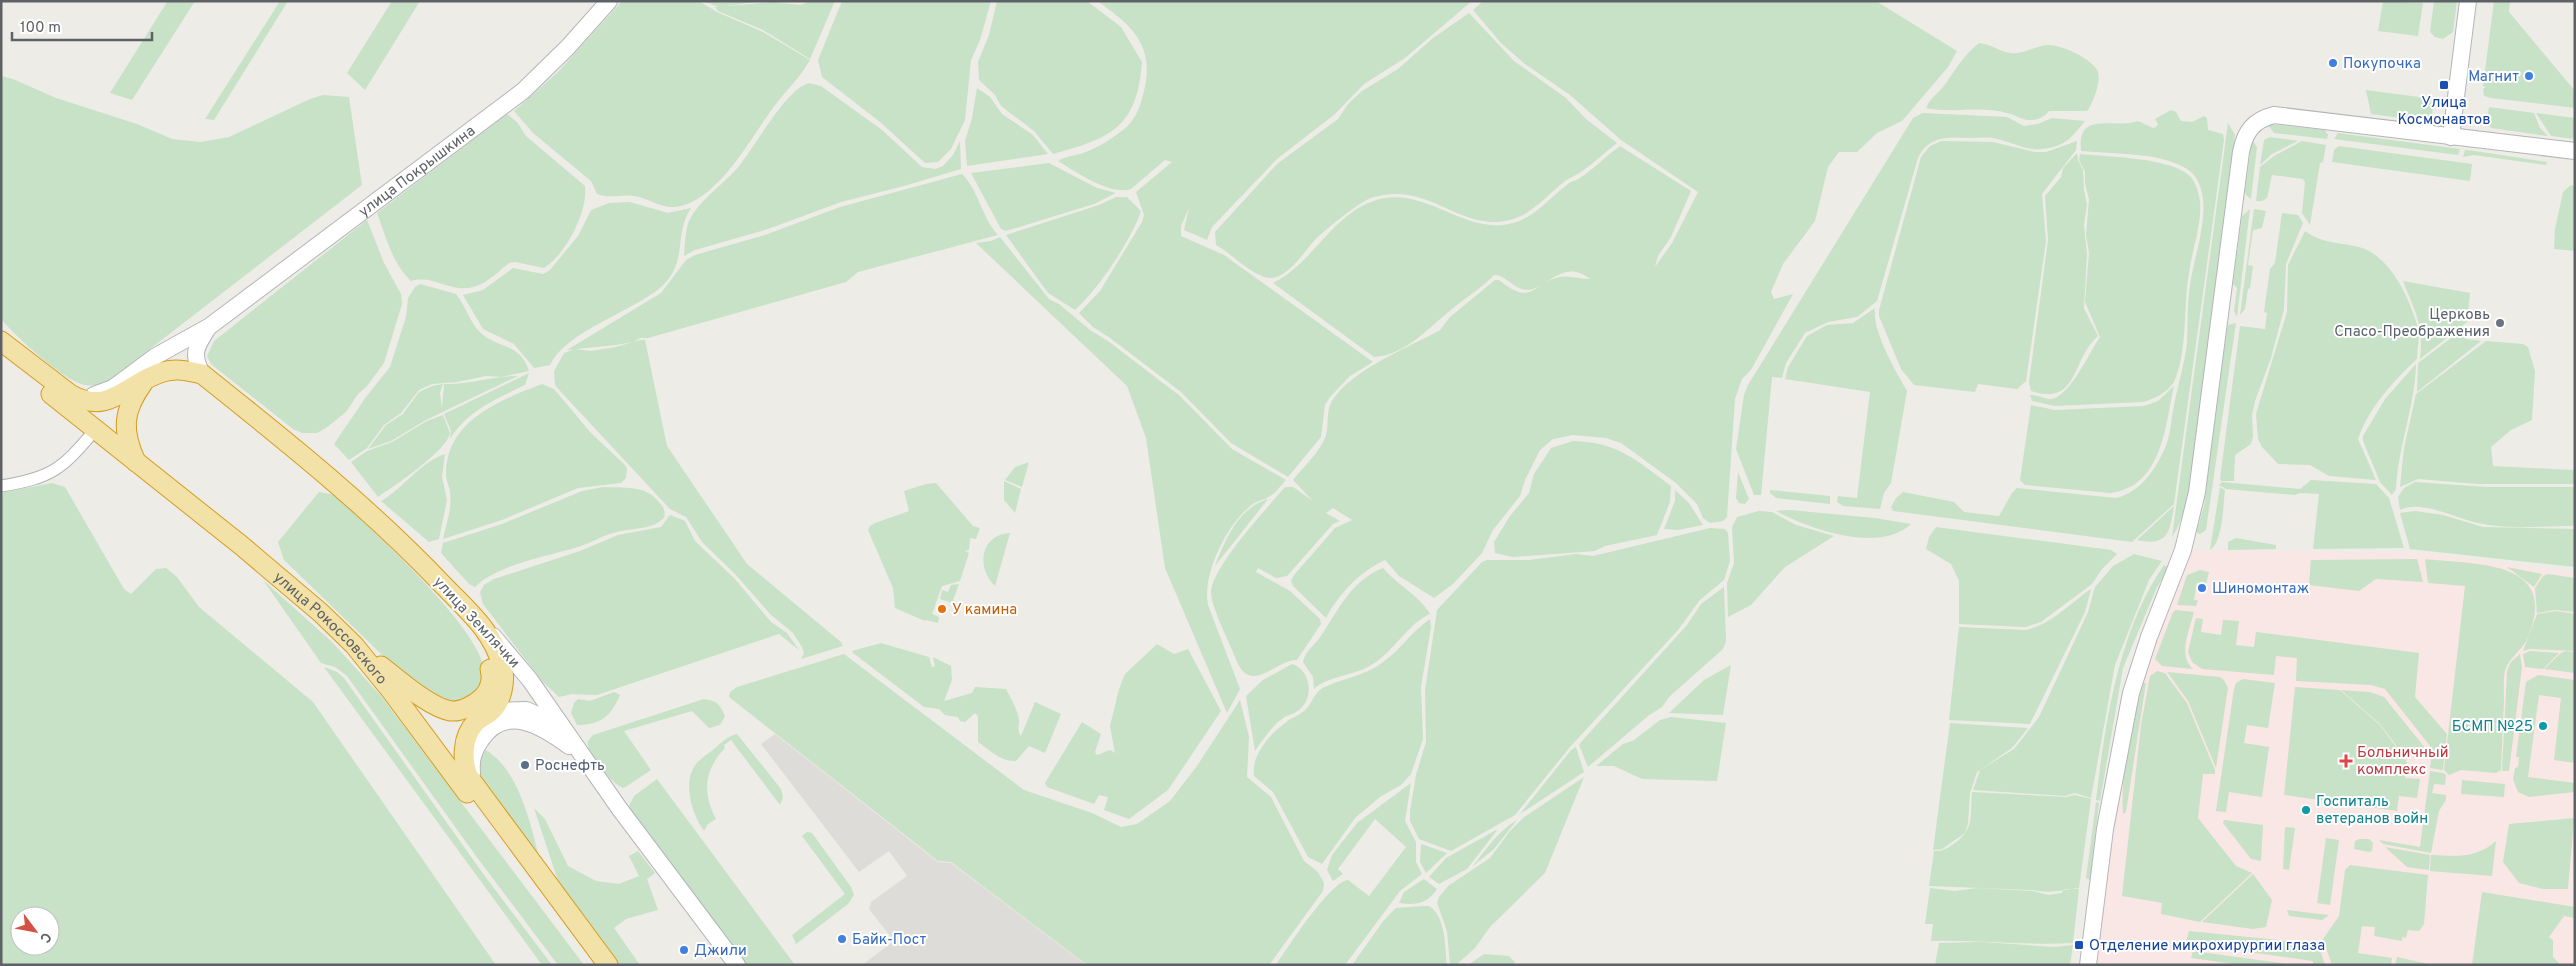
<svg xmlns="http://www.w3.org/2000/svg" width="2576" height="966" font-family="Overpass,sans-serif">
  <style>
    .industrial { fill: #dddcd9 }
    .medical { fill: #f9e7e5 }
    .green { fill: #c7e2c6; fill-rule: evenodd }
    .lines { fill: none; stroke-linecap: round; stroke-linejoin: round }
    .minor-casing { stroke: #b3b6b9; stroke-width: 13 }
    .secondary-casing { stroke: #b3b5b9; stroke-width: 18 }
    .trunk-casing { stroke: #d79c1d; stroke-width: 21 }
    .minor { stroke: #fff; stroke-width: 11 }
    .secondary { stroke: #fff; stroke-width: 16 }
    .trunk { stroke: #f2e2a8; stroke-width: 19 }
    .shop-dot { fill: #3f7fe0; stroke: #fff; stroke-width: 2 }
    .transit-dot { fill: #1a4fb4; stroke: #fff; stroke-width: 2 }
    .worship-dot { fill: #6b7280; stroke: #fff; stroke-width: 2 }
    .food-dot { fill: #e8710a; stroke: #fff; stroke-width: 2 }
    .culture-dot { fill: #0f9aa8; stroke: #fff; stroke-width: 2 }
    .health-dot { fill: #e0444e; stroke: #fff; stroke-width: 2 }
    .service-dot { fill: #5c6f8a; stroke: #fff; stroke-width: 2 }
    .labels { text-anchor: middle; stroke-width: 4; stroke-linejoin: round; paint-order: stroke }
    .shop-label { font-size: 15px; fill: #366cbe; stroke: #fff; text-anchor: start }
    .transit-label { font-size: 15px; fill: #164399; stroke: #fff }
    .street-label { font-size: 15px; fill: #5e6165; stroke: #fff }
    .worship-label { font-size: 15px; fill: #5b616d; stroke: #fff; text-anchor: end }
    .food-label { font-size: 15px; fill: #c56008; stroke: #fff; text-anchor: start }
    .culture-label { font-size: 15px; fill: #0d838f; stroke: #fff; text-anchor: end }
    .health-label { font-size: 15px; fill: #be3a42; stroke: #fff; text-anchor: start }
    .service-label { font-size: 15px; fill: #4e5e75; stroke: #fff; text-anchor: start }
  </style>
  <rect width="100%" height="100%" fill="#eeece7"/>
  <path class="industrial" d="M 775,734 L 938,862 L 951,863 L 1086,965 L 862,965 L 894,941 L 869,909 L 871,902 L 907,876 L 889,851 L 859,872 L 761,744 Z"/>
  <path class="medical" d="M 2183,550 L 2424,553 L 2575,573 L 2575,965 L 2088,965 L 2131,693 Z"/>
  <path class="green" d="M 195,1 L 132,100 L 110,93 L 167,2 Z
    M 280,1 L 288,1 L 214,120 L 205,119 Z
    M 392,1 L 420,1 L 365,90 L 347,73 Z
    M 622,1 L 699,1 L 717,12 L 763,32 L 810,60 C 798,81 781,95 768,115 C 747,144 715,203 675,207 C 660,208 648,198 634,196 C 622,194 608,199 597,194 L 591,181 L 533,133 L 514,111 L 558,72 Z
    M 702,1 L 762,1 L 719,7 Z
    M 811,1 L 835,1 L 810,59 L 763,30 L 718,11 L 715,7 L 772,2 L 800,5 Z
    M 842,1 L 991,1 L 980,40 L 971,60 L 965,120 L 951,149 L 938,162 L 925,163 L 880,122 L 822,77 L 818,60 Z
    M 997,1 L 1087,1 L 1121,27 L 1142,62 C 1137,127 1112,138 1053,154 L 1034,131 L 1001,106 L 995,95 L 979,80 L 978,62 L 989,35 Z
    M 1097,1 L 1472,1 L 1405,58 L 1364,84 L 1335,114 L 1277,159 L 1212,227 L 1207,240 L 1184,230 L 1189,208 L 1181,226 L 1181,236 L 1224,255 L 1373,362 L 1350,376 L 1330,397 L 1325,405 L 1321,437 L 1288,477 L 1231,443 L 1181,392 L 1110,338 L 1093,327 L 1079,313 L 1100,291 L 1142,222 L 1144,215 L 1136,192 L 1172,162 L 1165,160 L 1131,189 C 1111,196 1076,172 1058,161 C 1066,156 1074,156 1083,153 C 1098,148 1111,139 1123,130 C 1134,122 1140,108 1143,95 C 1156,48 1135,27 1097,1 Z
    M 1483,1 L 1876,1 L 1957,51 L 1948,67 L 1902,121 L 1877,133 L 1857,152 L 1839,152 L 1828,167 L 1815,221 L 1783,264 L 1771,292 L 1774,299 L 1793,294 L 1751,370 L 1742,379 L 1735,399 L 1727,517 L 1723,521 L 1710,523 L 1703,518 L 1697,504 L 1676,483 L 1621,443 L 1606,438 L 1573,435 L 1553,439 L 1540,450 L 1525,480 L 1520,496 L 1493,530 L 1482,553 L 1453,584 L 1434,598 L 1399,576 L 1385,560 C 1359,572 1339,594 1326,618 L 1293,586 L 1291,581 L 1294,575 L 1335,528 L 1352,520 L 1333,508 L 1326,513 L 1340,521 L 1333,524 L 1287,576 L 1276,578 L 1258,568 L 1256,572 L 1290,591 L 1320,619 L 1321,624 L 1297,660 C 1277,659 1252,695 1237,662 C 1231,645 1212,610 1211,593 C 1210,569 1268,507 1285,487 L 1293,487 L 1313,501 L 1293,480 C 1303,467 1319,453 1325,438 C 1330,426 1325,412 1332,401 C 1352,369 1408,348 1440,330 L 1450,317 L 1495,280 L 1499,280 C 1533,307 1531,284 1559,277 C 1569,275 1580,279 1590,279 C 1566,260 1551,283 1533,289 C 1516,294 1508,275 1494,275 C 1481,289 1466,297 1452,309 C 1428,328 1406,355 1374,357 L 1273,283 C 1311,265 1331,217 1371,202 C 1422,181 1464,237 1513,223 C 1537,216 1549,198 1568,184 C 1571,181 1575,181 1578,179 C 1593,170 1606,156 1620,146 L 1691,191 L 1671,237 L 1658,256 L 1655,267 L 1672,243 L 1698,192 L 1621,140 L 1570,95 L 1525,64 L 1501,43 L 1473,10 Z
    M 2383,1 L 2423,3 L 2418,36 L 2378,31 Z
    M 2434,1 L 2457,1 L 2453,32 L 2443,39 L 2435,37 L 2430,32 Z
    M 2494,1 L 2510,1 L 2509,12 L 2575,91 L 2575,108 L 2491,98 L 2484,96 L 2483,89 L 2486,87 L 2483,86 Z
    M 1469,13 L 1514,61 L 1566,98 L 1586,119 L 1617,143 C 1605,152 1594,163 1581,172 C 1576,175 1570,178 1565,181 C 1542,199 1527,222 1495,222 C 1452,222 1425,183 1374,197 C 1361,200 1332,225 1321,234 C 1306,246 1287,285 1264,277 C 1247,271 1232,254 1216,245 L 1215,232 L 1277,164 L 1338,119 L 1348,104 L 1362,91 L 1398,69 L 1433,38 Z
    M 1979,43 C 1991,44 2000,52 2011,53 C 2024,55 2036,45 2049,45 C 2062,45 2093,59 2098,72 C 2101,82 2093,103 2087,111 L 2049,111 C 2045,116 2040,119 2033,120 C 2022,121 2017,115 2007,113 C 1981,105 1953,114 1926,108 C 1931,96 1942,91 1948,80 C 1958,66 1965,54 1979,43 Z
    M 1,76 L 13,79 L 56,98 L 137,124 L 172,139 L 201,142 L 229,137 L 310,99 L 323,95 L 349,97 L 362,185 L 115,376 C 106,382 97,387 86,385 C 66,383 14,335 1,319 Z
    M 809,83 L 821,86 L 882,130 L 922,167 L 935,169 L 943,166 L 953,155 L 960,141 L 961,169 L 904,186 L 841,202 L 768,229 L 695,250 L 684,256 C 685,245 685,231 689,221 C 698,202 718,188 733,173 C 753,152 784,90 809,83 Z
    M 977,88 L 990,97 L 1002,114 L 1033,135 L 1048,154 L 967,166 L 965,141 L 972,118 Z
    M 2366,90 L 2434,99 L 2431,122 L 2371,114 Z
    M 2489,107 L 2534,113 L 2540,128 L 2548,136 L 2491,128 L 2487,120 Z
    M 2171,110 L 2176,112 L 2181,121 L 2192,122 L 2204,116 L 2207,118 L 2208,130 L 2223,134 L 2224,140 L 2174,504 L 2132,542 L 1893,511 L 1891,507 L 1896,498 L 1903,492 L 1954,502 L 1964,512 L 1999,516 L 2012,493 L 2017,488 L 2116,498 C 2141,492 2156,469 2166,446 C 2171,432 2171,419 2174,405 C 2178,384 2185,363 2187,342 C 2188,326 2187,309 2189,293 C 2192,262 2206,230 2203,199 C 2202,190 2198,178 2191,172 C 2168,152 2111,154 2081,151 C 2077,109 2114,130 2138,121 L 2153,128 L 2156,127 L 2158,124 L 2155,119 Z
    M 1923,113 L 2007,117 L 2024,126 L 2038,124 L 2052,118 L 2085,121 C 2072,137 2065,147 2042,149 C 2025,151 2010,141 1993,138 C 1986,137 1978,138 1970,138 C 1948,138 1929,135 1918,158 L 1877,301 L 1857,317 L 1828,322 L 1805,333 L 1786,363 L 1782,378 L 1772,377 L 1761,495 L 1754,495 L 1736,449 L 1744,395 L 1748,385 L 1913,118 Z
    M 2536,113 L 2575,118 L 2575,139 L 2551,136 Z
    M 507,114 L 517,122 L 526,136 L 585,186 C 588,212 566,254 544,268 L 515,262 L 509,263 C 485,283 475,295 442,284 C 431,280 423,278 411,281 C 392,263 386,237 377,213 Z
    M 2228,123 L 2235,135 C 2223,234 2211,332 2197,430 C 2191,465 2192,507 2172,537 Z
    M 2268,125 L 2280,125 L 2325,130 L 2328,135 L 2327,139 L 2274,133 Z
    M 2338,133 L 2460,149 L 2458,155 L 2334,139 Z
    M 2270,137 L 2298,141 L 2272,154 L 2260,165 L 2264,140 Z
    M 2252,140 L 2257,147 L 2251,199 L 2246,195 L 2245,191 Z
    M 1941,141 L 1993,142 L 2035,152 L 2046,152 L 2077,141 L 2076,150 L 2042,194 L 2046,241 L 2026,381 L 2017,389 L 1978,384 L 1975,392 L 1914,385 L 1901,369 L 1879,316 L 1879,310 L 1921,157 L 1930,146 Z
    M 2302,141 L 2326,145 L 2323,162 L 2320,163 L 2310,225 L 2302,213 L 2305,182 L 2303,179 L 2272,175 L 2267,198 L 2262,201 L 2256,201 L 2260,167 L 2274,156 Z
    M 2339,146 L 2472,164 L 2470,181 L 2332,162 L 2334,150 Z
    M 2465,150 L 2475,151 L 2547,162 L 2546,165 L 2474,155 L 2463,157 Z
    M 2077,153 L 2078,160 L 2083,170 L 2084,190 L 2087,205 L 2084,225 L 2087,254 L 2084,308 L 2098,336 C 2071,359 2079,407 2031,391 L 2029,382 L 2048,240 L 2045,196 L 2061,177 L 2063,168 Z
    M 2080,154 C 2107,157 2172,157 2191,177 C 2196,183 2199,194 2200,202 C 2202,225 2192,250 2189,273 C 2183,307 2188,351 2174,382 C 2168,392 2154,399 2143,402 L 2055,406 L 2032,401 L 2030,395 C 2036,395 2043,398 2049,399 C 2068,401 2090,351 2100,337 L 2085,302 L 2089,253 L 2086,234 L 2089,200 L 2085,183 L 2085,172 L 2079,160 Z
    M 1049,163 L 1097,188 L 1116,193 L 1094,204 L 1006,231 L 1001,229 L 971,173 Z
    M 962,174 C 979,191 982,218 998,235 L 858,272 L 846,282 L 648,338 L 640,338 L 633,342 L 616,345 L 567,350 L 661,293 L 686,260 L 695,255 L 765,235 L 840,207 Z
    M 2571,185 L 2575,186 L 2575,251 L 2554,249 L 2555,229 L 2563,192 Z
    M 1116,197 L 1127,197 L 1141,211 C 1132,239 1097,291 1075,310 L 1048,293 L 1006,235 L 1099,205 Z
    M 630,202 L 668,213 L 691,208 C 673,235 689,263 660,288 C 631,312 565,332 550,365 L 534,368 L 514,344 L 483,329 L 463,295 L 483,290 L 513,268 L 543,274 L 550,270 L 578,236 L 591,210 L 609,203 Z
    M 2250,209 L 2237,317 L 2234,311 L 2237,288 L 2233,284 L 2242,216 Z
    M 2254,209 L 2266,211 L 2262,228 L 2253,230 L 2248,265 L 2253,266 L 2250,288 L 2248,289 L 2245,309 L 2240,315 Z
    M 2282,213 L 2298,215 L 2303,223 L 2286,264 L 2284,309 L 2271,358 L 2255,401 L 2252,415 L 2253,436 L 2251,444 L 2235,455 L 2234,481 L 2221,481 L 2220,479 L 2240,326 L 2265,329 L 2267,313 L 2264,312 L 2270,269 L 2275,263 Z
    M 367,220 L 384,263 L 401,294 L 402,304 L 384,363 L 367,386 L 358,394 L 346,412 L 326,428 L 317,433 L 302,433 L 293,429 L 211,364 L 207,356 L 214,341 Z
    M 2305,231 C 2323,244 2339,242 2359,247 C 2390,255 2410,299 2418,328 C 2420,337 2417,349 2417,359 C 2394,380 2368,409 2358,439 L 2376,480 L 2329,476 L 2310,465 L 2278,464 L 2262,447 L 2258,439 L 2256,414 L 2287,312 L 2288,265 Z
    M 1000,237 L 1049,299 L 1059,304 L 1090,330 L 1108,341 L 1180,396 L 1232,449 L 1286,480 C 1281,485 1276,493 1270,496 C 1265,500 1258,500 1253,504 C 1227,523 1202,574 1208,605 L 1240,689 L 1227,713 L 1165,568 L 1146,438 L 1127,386 L 976,243 L 991,241 Z
    M 2403,281 L 2470,293 L 2467,322 L 2420,359 C 2424,324 2415,312 2403,281 Z
    M 420,284 L 456,294 C 466,306 470,324 482,334 C 500,349 520,343 529,371 L 501,377 L 486,376 L 457,382 L 432,384 L 419,390 L 401,413 L 384,425 L 367,448 L 349,460 L 334,444 L 366,397 L 390,367 L 406,317 L 408,298 L 415,287 Z
    M 1875,308 C 1872,331 1895,370 1907,391 L 1891,483 L 1884,493 L 1880,509 L 1843,506 L 1837,502 L 1838,496 L 1857,498 L 1870,392 L 1785,379 L 1788,367 L 1807,336 L 1827,325 L 1853,323 Z
    M 2236,323 L 2206,530 L 2200,534 L 2197,533 L 2197,530 L 2204,506 L 2227,329 L 2228,325 Z
    M 2467,326 L 2466,339 L 2481,341 L 2417,392 L 2418,363 Z
    M 640,340 L 645,340 L 667,446 L 747,564 L 841,642 L 843,646 L 801,659 L 804,653 L 802,647 L 793,633 L 770,614 L 736,575 L 702,542 L 686,517 L 670,509 L 561,392 L 555,385 L 554,371 L 564,353 L 575,349 L 591,351 L 616,347 Z
    M 2486,341 L 2523,344 L 2528,347 L 2535,371 L 2532,420 L 2511,430 L 2491,447 L 2493,466 L 2575,470 L 2575,484 L 2478,484 L 2418,479 L 2400,487 L 2404,448 L 2416,394 Z
    M 2416,364 C 2415,406 2398,447 2396,489 L 2392,495 L 2380,482 L 2363,441 L 2363,436 L 2385,399 Z
    M 529,373 L 525,385 C 496,399 467,411 450,439 L 451,431 L 444,414 Z
    M 518,376 L 426,420 L 391,441 L 368,449 L 386,425 L 403,414 L 419,392 L 432,386 L 443,384 L 440,393 L 442,408 L 444,384 C 469,385 493,376 518,376 Z
    M 542,384 L 554,389 L 591,433 L 625,465 L 627,469 L 626,478 L 621,483 L 578,488 L 502,520 L 443,539 C 446,525 452,509 450,494 C 450,487 446,481 446,475 C 445,421 500,400 542,384 Z
    M 2174,386 C 2165,427 2162,487 2110,493 L 2025,485 L 2020,480 L 2031,405 L 2055,410 L 2144,406 L 2158,401 Z
    M 443,415 L 450,433 C 447,451 394,486 378,497 L 351,462 L 367,451 L 392,442 L 427,421 Z
    M 1573,441 C 1618,442 1636,460 1671,486 L 1670,502 L 1657,535 L 1605,546 L 1595,551 L 1512,557 L 1495,553 L 1494,542 L 1510,516 L 1529,493 L 1534,474 L 1551,448 Z
    M 445,454 L 442,477 L 447,500 L 439,539 L 429,542 L 381,501 C 404,488 420,462 445,454 Z
    M 1029,462 L 1022,487 L 1005,480 L 1015,467 Z
    M 1738,472 L 1749,499 L 1745,504 L 1739,503 L 1736,498 Z
    M 2311,480 L 2376,484 L 2389,498 L 2404,548 L 2313,549 L 2319,494 L 2300,493 L 2295,495 L 2226,489 L 2219,485 L 2222,482 L 2300,489 Z
    M 1004,481 L 1021,489 L 1015,513 L 1004,500 Z
    M 2415,482 L 2487,487 L 2575,487 L 2575,523 L 2572,526 C 2542,526 2508,530 2478,523 C 2457,519 2421,499 2400,510 L 2398,497 L 2404,488 Z
    M 52,483 L 65,487 L 124,589 L 131,594 L 156,569 L 166,568 L 177,577 L 199,607 L 313,702 L 496,965 L 1,965 L 1,493 ZM 20,916 L 50,916 L 50,946 L 20,946 Z
    M 936,483 L 973,526 L 980,528 L 976,539 L 970,538 L 969,550 L 965,551 L 969,553 L 960,581 L 942,586 L 932,614 L 939,617 L 938,623 L 926,620 L 925,621 L 895,608 L 893,588 L 868,530 L 870,526 L 875,523 L 909,511 L 904,491 L 926,484 Z
    M 603,487 C 623,488 645,485 658,501 C 663,506 666,511 664,518 C 652,530 632,528 617,532 C 603,535 591,543 578,547 C 548,556 497,565 475,587 L 469,584 L 441,553 L 443,543 L 502,524 L 582,491 Z
    M 2220,487 L 2225,490 C 2223,505 2223,542 2210,550 Z
    M 1675,490 L 1689,503 L 1703,525 L 1678,530 L 1664,529 L 1675,501 Z
    M 1770,490 L 1830,496 L 1830,504 L 1776,498 L 1770,493 Z
    M 319,492 L 335,495 C 370,529 481,627 485,673 C 485,678 483,684 483,688 L 467,702 L 448,704 L 406,678 L 284,560 L 278,542 Z
    M 1268,499 L 1215,566 C 1225,540 1239,507 1268,499 Z
    M 2174,506 C 2170,532 2168,547 2137,540 Z
    M 1790,510 L 1875,518 L 1911,524 C 1879,554 1809,529 1776,511 Z
    M 1759,511 L 1772,512 L 1796,525 L 1834,536 L 1785,567 L 1751,605 L 1728,617 L 1727,583 L 1734,563 L 1732,527 L 1737,517 Z
    M 2415,511 L 2443,515 L 2483,527 L 2575,529 L 2575,567 L 2410,549 L 2400,513 Z
    M 670,515 L 685,521 L 695,541 L 735,579 L 771,622 L 787,633 L 799,650 L 779,634 L 597,695 L 572,694 L 559,697 L 542,681 L 483,604 L 480,592 L 484,585 L 494,579 L 580,551 L 618,535 L 661,527 Z
    M 1936,527 L 2111,550 L 2117,554 L 2102,569 L 2092,584 L 2041,622 L 2026,627 L 1959,624 L 1959,581 L 1951,564 L 1926,549 L 1929,537 Z
    M 1710,528 L 1725,529 L 1728,533 L 1730,561 L 1724,580 L 1700,600 L 1678,630 L 1570,747 L 1515,815 L 1451,851 L 1419,839 L 1410,821 L 1410,811 L 1416,775 L 1426,742 L 1425,690 L 1437,610 L 1482,562 L 1487,560 L 1529,560 L 1576,554 L 1593,556 Z
    M 1010,533 L 995,586 C 976,568 980,535 1010,533 Z
    M 2236,538 L 2276,545 L 2276,549 L 2228,550 L 2228,542 Z
    M 2134,554 L 2162,561 L 2149,580 L 2115,665 L 2091,798 L 2075,793 L 2065,796 L 1973,790 L 1980,770 L 2014,749 L 2039,717 L 2088,612 L 2095,587 L 2113,566 Z
    M 2417,559 L 2423,582 L 2376,579 L 2359,591 L 2309,585 L 2311,560 Z
    M 2425,559 C 2476,565 2560,559 2528,637 C 2523,650 2508,658 2505,671 C 2503,680 2504,692 2504,701 C 2503,724 2502,747 2501,770 L 2496,773 L 2461,770 L 2449,775 L 2444,770 L 2465,586 L 2428,583 Z
    M 2164,565 L 2167,567 L 2166,573 L 2157,587 L 2123,668 L 2100,801 L 2096,800 C 2105,723 2119,629 2164,565 Z
    M 2507,567 L 2542,574 L 2534,587 Z
    M 1383,568 C 1397,585 1418,594 1430,614 C 1407,624 1394,652 1371,665 C 1354,676 1327,676 1314,689 L 1313,677 L 1303,662 C 1305,651 1315,645 1321,636 C 1339,609 1351,581 1383,568 Z
    M 2200,570 L 2209,572 L 2206,584 L 2197,583 L 2194,600 L 2198,600 L 2196,606 L 2177,605 L 2187,575 Z
    M 2548,574 L 2575,578 L 2575,612 L 2555,610 L 2537,613 L 2535,588 L 2543,576 Z
    M 263,580 L 332,642 L 381,696 L 584,965 L 558,965 L 476,856 L 347,676 L 335,667 L 321,663 Z
    M 959,584 L 952,603 L 940,599 L 942,590 L 948,592 L 951,585 Z
    M 1724,587 L 1726,641 L 1723,649 L 1669,697 L 1662,707 L 1648,716 L 1588,767 L 1579,745 L 1582,741 L 1687,625 L 1701,604 Z
    M 2091,589 L 2085,612 L 2030,724 L 1949,720 L 1959,627 L 2025,630 C 2051,625 2069,604 2091,589 Z
    M 2176,610 L 2194,612 C 2190,629 2177,655 2193,669 L 2162,666 L 2155,659 L 2173,612 Z
    M 2556,611 L 2575,614 L 2575,651 L 2530,649 L 2523,651 L 2537,614 Z
    M 2196,618 L 2203,619 L 2201,632 L 2221,635 L 2223,620 L 2239,621 L 2236,645 L 2254,647 L 2256,632 L 2419,653 L 2415,697 L 2447,734 L 2443,770 L 2430,768 L 2432,752 L 2430,746 L 2385,689 L 2371,685 L 2296,681 L 2297,658 L 2276,656 L 2274,675 L 2202,669 L 2192,662 L 2188,652 Z
    M 1430,619 L 1431,627 L 1421,687 L 1423,739 L 1411,774 L 1401,785 L 1380,797 L 1355,818 L 1322,864 L 1308,857 L 1273,792 L 1254,776 C 1251,755 1269,735 1285,723 C 1292,717 1301,715 1307,708 C 1314,700 1315,690 1327,686 C 1344,678 1363,676 1379,665 C 1399,652 1411,632 1430,619 Z
    M 881,643 L 929,657 L 932,667 L 935,666 L 933,657 L 951,666 L 952,680 L 944,701 L 972,693 L 975,687 L 1006,689 C 1011,699 1018,710 1019,720 C 1019,727 1017,731 1021,736 L 1035,702 L 1061,714 L 1045,753 L 1029,746 L 1016,761 C 1001,762 990,750 978,742 L 978,716 L 975,713 L 965,722 L 960,721 L 958,717 L 945,715 L 939,709 L 924,707 L 853,653 L 852,651 Z
    M 1157,644 L 1174,654 L 1188,649 L 1221,711 L 1168,790 L 1129,819 L 1104,810 L 1108,797 L 1099,795 L 1094,804 L 1047,787 L 1045,783 L 1082,722 L 1101,734 L 1095,752 L 1097,755 L 1110,750 L 1115,753 L 1110,726 L 1119,689 L 1125,674 Z
    M 2530,651 L 2559,653 L 2543,669 L 2525,667 L 2523,654 Z
    M 2566,651 L 2575,652 L 2575,673 L 2544,669 L 2561,653 Z
    M 844,654 L 1024,790 L 1092,813 L 1121,827 L 1137,824 L 1170,801 L 1197,766 L 1240,700 L 1249,737 L 1247,777 L 1271,797 L 1304,861 L 1318,872 L 1324,883 L 1323,891 L 1269,965 L 1087,965 L 951,862 L 938,861 L 729,697 L 730,692 L 737,687 Z
    M 2520,654 L 2522,667 L 2509,771 L 2502,771 L 2507,672 L 2510,663 Z
    M 1292,664 C 1309,669 1314,693 1303,706 C 1298,713 1290,714 1283,718 C 1272,726 1263,739 1255,751 L 1246,696 L 1263,680 Z
    M 1731,665 L 1723,715 L 1669,713 L 1704,680 Z
    M 324,667 L 337,672 L 344,678 L 484,875 L 552,965 L 542,965 Z
    M 2157,671 L 2165,673 L 2187,703 L 2215,770 L 2215,774 L 2203,774 L 2198,818 L 2236,866 L 2252,873 L 2200,922 L 2161,914 L 2162,903 L 2122,896 L 2141,725 L 2150,676 Z
    M 2167,672 L 2220,677 L 2224,680 L 2228,688 L 2216,768 L 2188,701 Z
    M 2538,675 L 2575,680 L 2575,763 L 2554,760 L 2561,698 L 2539,695 L 2528,777 L 2575,783 L 2575,792 L 2529,797 L 2518,792 L 2513,779 L 2515,768 L 2518,767 L 2519,757 L 2516,757 L 2526,682 Z
    M 2243,679 L 2275,683 L 2268,728 L 2247,725 L 2244,743 L 2269,747 L 2262,797 L 2229,792 L 2226,812 L 2216,811 L 2234,689 L 2236,683 Z
    M 2143,683 L 2146,683 L 2126,812 L 2123,814 C 2120,770 2133,725 2143,683 Z
    M 2295,687 L 2340,690 L 2380,725 L 2407,762 L 2405,778 L 2420,779 L 2417,798 L 2399,796 L 2397,811 L 2284,795 Z
    M 2341,690 L 2370,692 L 2384,697 L 2426,749 L 2427,755 L 2409,752 L 2407,760 L 2380,724 Z
    M 614,692 L 620,695 C 611,716 601,725 577,725 L 571,713 L 574,703 L 578,699 L 590,701 Z
    M 704,699 C 717,701 720,704 725,716 L 720,725 L 709,728 L 692,711 L 624,731 L 651,770 L 624,788 C 613,786 584,751 588,741 L 593,735 Z
    M 1671,717 L 1726,723 L 1717,781 L 1642,779 L 1614,766 L 1596,766 L 1623,744 L 1634,740 L 1660,720 Z
    M 1950,723 L 2028,728 L 2012,748 L 1977,772 L 1970,793 L 1968,824 L 1965,833 L 1942,849 L 1933,850 Z
    M 737,734 L 781,789 L 783,797 L 780,805 L 731,740 L 724,745 L 725,748 C 704,770 702,792 716,819 L 708,824 L 704,831 C 692,815 682,782 696,764 C 701,758 709,753 714,749 C 721,743 729,735 737,734 Z
    M 1576,747 L 1584,772 L 1520,814 L 1571,750 Z
    M 484,749 C 522,770 532,833 543,872 L 478,777 L 476,754 Z
    M 2430,771 L 2443,773 L 2446,775 L 2445,785 L 2434,784 L 2432,793 L 2446,795 L 2446,800 L 2439,811 L 2431,853 L 2383,844 L 2379,840 L 2420,847 Z
    M 1584,777 L 1545,873 L 1490,927 L 1475,948 L 1456,965 L 1450,965 L 1447,931 L 1437,903 L 1439,897 L 1448,886 L 1490,858 L 1510,831 L 1523,818 Z
    M 657,779 L 795,965 L 746,965 L 636,819 L 629,806 L 634,796 Z
    M 2462,780 L 2505,784 L 2504,797 L 2461,794 Z
    M 1411,783 L 1405,821 L 1416,842 L 1416,862 L 1422,874 L 1400,891 L 1345,965 L 1276,965 C 1287,948 1331,881 1348,880 L 1369,896 L 1406,847 L 1375,819 L 1338,869 L 1343,874 L 1333,881 L 1327,870 L 1332,855 L 1357,823 Z
    M 1972,792 L 2066,797 L 2075,795 L 2091,799 L 2079,888 C 2061,890 2051,894 2032,890 L 1929,886 L 1934,851 C 1942,851 1946,849 1952,845 C 1975,830 1970,817 1972,792 Z
    M 2096,802 L 2099,803 L 2090,880 L 2086,878 Z
    M 534,808 L 545,819 L 568,866 L 596,881 L 619,884 L 639,876 L 629,856 L 638,851 L 655,873 L 647,879 L 658,910 L 626,919 L 614,928 L 640,965 L 617,965 L 572,906 L 558,881 Z
    M 2574,818 L 2568,889 L 2543,889 L 2519,883 L 2503,862 L 2509,824 Z
    M 1517,820 L 1494,849 L 1473,866 C 1486,849 1498,831 1517,820 Z
    M 2224,820 L 2263,825 L 2261,861 L 2251,859 L 2223,823 Z
    M 2285,827 L 2295,828 L 2289,870 L 2283,869 Z
    M 1498,829 L 1467,869 L 1439,884 L 1429,877 L 1446,858 Z
    M 807,832 L 812,833 L 851,887 L 854,895 L 848,904 L 796,944 L 792,935 L 845,894 L 802,836 Z
    M 2326,838 L 2339,840 L 2330,905 L 2317,903 Z
    M 2359,839 L 2369,839 L 2373,843 L 2372,851 L 2369,852 L 2354,849 L 2355,841 Z
    M 2496,841 L 2492,876 L 2430,871 L 2431,855 C 2456,856 2476,859 2496,841 Z
    M 1421,844 L 1447,853 L 1426,873 L 1420,862 Z
    M 2385,847 L 2430,855 L 2429,870 L 2407,867 Z
    M 2350,865 L 2428,875 L 2424,924 L 2419,931 L 2408,930 L 2406,938 L 2402,937 L 2402,941 L 2374,936 L 2375,927 L 2362,926 L 2358,953 L 2392,958 L 2391,965 L 2332,965 L 2323,939 L 2339,916 L 2345,870 Z
    M 2253,874 L 2272,900 L 2266,927 L 2253,929 L 2202,922 Z
    M 1424,879 L 1437,889 C 1428,903 1416,906 1399,903 L 1404,892 Z
    M 1930,888 L 1955,891 L 1977,888 L 2032,891 L 2049,895 L 2061,893 L 2065,889 L 2079,889 L 2073,943 C 2025,946 1978,939 1931,941 L 1933,924 L 1925,924 Z
    M 2482,892 L 2575,907 L 2575,918 L 2564,916 L 2549,937 L 2553,940 L 2553,957 L 2561,965 L 2472,965 Z
    M 1423,906 L 1429,906 C 1446,916 1445,948 1447,965 L 1352,965 L 1384,920 L 1396,908 Z
    M 2287,910 L 2329,915 L 2322,920 L 2289,916 Z
    M 2189,931 L 2318,944 L 2325,965 L 2313,965 L 2313,961 L 2190,944 L 2186,942 Z
    M 1982,942 L 2054,947 L 2073,945 L 2070,965 L 1935,965 L 1939,943 Z
    M 2193,951 L 2296,965 L 2241,965 L 2191,958 Z
    M 1484,954 L 1509,956 L 1515,962 L 1514,965 L 1468,965 Z
    M 2397,957 L 2433,965 L 2395,965 Z"/>
  <g class="lines">
    <g class="minor-casing">
      <path id="minor" d="M 1,486 C 52,478 62,469 95,430"/>
    </g>
    <g class="secondary-casing">
      <g id="secondary">
        <path d="M 2451,137 L 2468,1"/>
        <path d="M 202,374 C 191,353 196,347 208,328"/>
        <path id="s1" d="M 94,395 L 113,388 L 156,356 L 210,326 L 523,91 L 568,47 L 609,1"/>
        <path d="M 493,636 L 530,680 L 619,808 L 737,965"/>
        <path d="M 492,711 L 526,710 L 557,723"/>
        <path d="M 472,773 C 471,760 473,751 481,740 C 505,703 542,726 569,746"/>
        <path d="M 2088,965 L 2105,829 L 2131,693 L 2149,637 L 2183,550 L 2197,492 L 2241,152 C 2245,131 2254,120 2274,115 L 2575,151"/>
      </g>
    </g>
    <g class="trunk-casing">
      <g id="trunk">
        <path d="M 1,341 L 70,394 C 110,417 128,382 163,372 C 176,368 189,371 202,374 C 286,441 369,507 443,585 C 468,611 493,631 502,666 C 506,680 502,703 490,712 C 486,716 479,718 475,723 C 462,737 462,760 468,776 L 608,965"/>
        <path id="s2" d="M 51,394 L 242,546 L 321,613 L 354,645 L 392,692 L 467,793"/>
        <path d="M 136,462 C 122,431 122,412 143,383"/>
        <path d="M 381,666 C 398,679 430,708 451,711 C 461,712 475,705 483,697 C 490,690 493,679 490,669"/>
      </g>
    </g>
    <use href="#minor" class="minor"/>
    <use href="#secondary" class="secondary"/>
    <use href="#trunk" class="trunk"/>
  </g>
  <g class="shop-dot">
    <circle cx="2333" cy="63" r="5"/>
    <circle cx="2529" cy="76" r="5"/>
    <circle cx="2202" cy="588" r="5"/>
    <circle cx="842" cy="939" r="5"/>
    <circle cx="684" cy="950" r="5"/>
  </g>
  <g class="transit-dot">
    <rect x="2439" y="80" width="10" height="10" rx="2.5"/>
    <rect x="2074" y="940" width="10" height="10" rx="2.5"/>
  </g>
  <circle class="worship-dot" cx="2500" cy="323" r="5"/>
  <circle class="food-dot" cx="942" cy="609" r="5"/>
  <g class="culture-dot">
    <circle cx="2543" cy="726" r="5"/>
    <circle cx="2306" cy="810" r="5"/>
  </g>
  <path class="health-dot" d="M2343.5 753.5h5v5h5v5h-5v5h-5v-5h-5v-5h5z"/>
  <circle class="service-dot" cx="525" cy="765" r="5"/>
  <g class="labels">
    <g class="shop-label">
      <text x="2343" y="68">Покупочка</text>
      <text x="2519" y="81" text-anchor="end">Магнит</text>
      <text x="2212" y="593">Шиномонтаж</text>
      <text x="852" y="944">Байк-Пост</text>
      <text x="694" y="955">Джили</text>
    </g>
    <g class="transit-label">
      <text x="2444" y="107">Улица<tspan x="2444" dy="17">Космонавтов</tspan></text>
      <text x="2089" y="950" text-anchor="start">Отделение микрохирургии глаза</text>
    </g>
    <g class="street-label">
      <text dy="5" stroke="none"><textPath href="#s1" startOffset="394">улица Покрышкина</textPath></text>
      <text transform="translate(477 622) rotate(47)" y="5">улица Землячки</text>
      <text dy="5" stroke="none"><textPath href="#s2" startOffset="365">улица Рокоссовского</textPath></text>
    </g>
    <g class="worship-label">
      <text x="2490" y="319">Церковь<tspan x="2490" dy="17">Спасо-Преображения</tspan></text>
    </g>
    <g class="food-label">
      <text x="952" y="614">У камина</text>
    </g>
    <g class="culture-label">
      <text x="2533" y="731">БСМП №25</text>
      <text x="2316" y="806" text-anchor="start">Госпиталь<tspan x="2316" dy="17">ветеранов войн</tspan></text>
    </g>
    <g class="health-label">
      <text x="2357" y="757">Больничный<tspan x="2357" dy="17">комплекс</tspan></text>
    </g>
    <g class="service-label">
      <text x="535" y="770">Роснефть</text>
    </g>
  </g>
  <rect width="2576" height="966" fill="none" stroke="#5e6165" stroke-width="5"/>
  <g transform="translate(35 931) rotate(122)"><circle r="24" fill="#ffffff" stroke="#bfc0c1"/>
  <path d="M0-4L9 19L0 12L-9 19Z" fill="#d35147"/>
  <text y="-8" font-size="14" font-weight="bold" text-anchor="middle" fill="#5e6165">С</text>
  </g>
  <path d="M12 32v8h140v-8" fill="none" stroke="#5e6165" stroke-width="2.5"/>
  <text x="20" y="32" font-size="15" fill="#5e6165" stroke="#ffffff" stroke-width="4" paint-order="stroke">100 m</text>
</svg>
